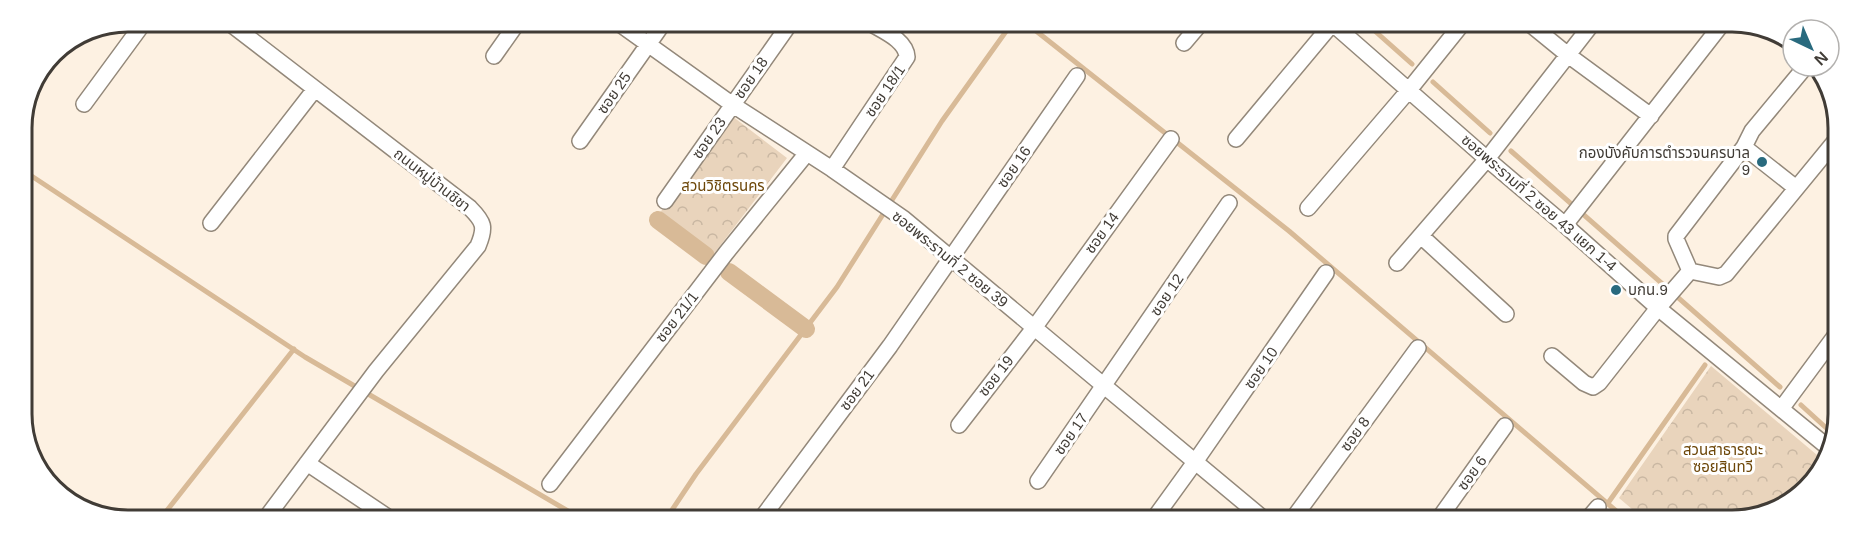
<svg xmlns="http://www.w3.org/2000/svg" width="1859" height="542" font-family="Helvetica,'Noto Sans Thai',sans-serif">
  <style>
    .park { fill: url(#park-crowns) }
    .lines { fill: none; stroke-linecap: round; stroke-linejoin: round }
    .stream { stroke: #d8ba97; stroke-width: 5 }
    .canal { stroke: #d8ba97; stroke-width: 18 }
    .minor-casing { stroke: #93887a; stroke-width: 18 }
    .minor { stroke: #fff; stroke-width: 15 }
    .poi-dot { fill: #296a7e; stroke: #fff; stroke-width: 2 }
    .labels { text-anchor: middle; stroke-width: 6; stroke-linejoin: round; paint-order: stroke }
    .street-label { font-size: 15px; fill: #413c36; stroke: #fff }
    .poi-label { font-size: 15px; fill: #413c36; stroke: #fff; text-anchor: end }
    .park-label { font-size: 15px; fill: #6c4608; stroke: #fff }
    .rim { fill: none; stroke: #413c36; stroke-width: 3 }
  </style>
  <defs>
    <pattern id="park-crowns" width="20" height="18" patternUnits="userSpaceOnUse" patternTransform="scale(1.5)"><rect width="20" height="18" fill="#e9d4bc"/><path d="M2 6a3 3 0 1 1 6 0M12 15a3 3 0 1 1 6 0" fill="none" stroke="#c9b7a2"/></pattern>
  </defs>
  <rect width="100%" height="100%" fill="#fdf1e2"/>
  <path class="park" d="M 732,116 L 787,158 L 713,255 L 659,214 Z
    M 1711,366 L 1823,460 L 1802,495 L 1738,521 L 1646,521 L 1619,498 Z"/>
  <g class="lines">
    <path class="stream" d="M 1026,23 L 1289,231 L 1628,521
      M 1367,24 L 1412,64
      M 1433,82 L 1490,133
      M 1511,151 L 1780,387
      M 21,169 L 305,357 L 580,518
      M 1801,405 L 1834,435
      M 1608,503 L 1705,365
      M 161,518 L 294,349
      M 666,519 L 696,474 L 837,287 L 942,121 L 1012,23"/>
    <path class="canal" d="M 22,173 L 23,171
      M 658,220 L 706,256
      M 729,272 L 806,329"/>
    <g class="minor-casing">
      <path id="minor" d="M 227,21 L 470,208 C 484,222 486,227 478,246 L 376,371 L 266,518
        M 617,22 L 733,105 L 832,169 L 904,219 L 1265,520
        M 1333,24 L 1487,159 L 1565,225 L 1658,308 L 1830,449
        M 1530,24 L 1568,55 L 1651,116
        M 1184,43 L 1201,23
        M 494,56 L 518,22
        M 84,104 L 145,21
        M 1236,139 L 1332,24
        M 580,141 L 664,22
        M 1744,147 L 1796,188
        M 832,169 L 907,57 C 906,40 883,31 870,23
        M 665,201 L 791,22
        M 1308,208 L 1409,90 L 1462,24
        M 211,223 L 315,89
        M 1565,225 L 1722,24
        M 1421,236 L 1506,314
        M 1397,263 L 1487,159 L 1592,24
        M 1690,271 L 1719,277 L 1726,274 L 1836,140
        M 1552,356 L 1584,383 L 1593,387 L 1599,383 L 1658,308 L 1690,271 L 1676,239 L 1676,236 L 1744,147 L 1752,131 L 1806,66
        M 1781,409 L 1835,336
        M 959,425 L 1034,328 L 1171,139
        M 307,463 L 389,518
        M 1038,481 L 1229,203
        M 550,484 L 726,253 L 807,153
        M 761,519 L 890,346 L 1077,76
        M 1153,520 L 1195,462 L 1326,273
        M 1292,520 L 1418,348
        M 1438,520 L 1505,426
        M 1587,520 L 1598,507"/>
    </g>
    <use href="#minor" class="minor"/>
  </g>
  <g class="poi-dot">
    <circle cx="1762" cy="162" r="6"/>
    <circle cx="1616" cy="290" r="6"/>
  </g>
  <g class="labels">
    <g class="street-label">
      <text transform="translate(751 78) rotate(-55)" y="5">ซอย 18</text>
      <text transform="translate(885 91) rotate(-56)" y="5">ซอย 18/1</text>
      <text transform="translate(614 93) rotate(-55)" y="5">ซอย 25</text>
      <text transform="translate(709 138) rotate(-55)" y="5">ซอย 23</text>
      <text transform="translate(1014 167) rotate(-55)" y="5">ซอย 16</text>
      <text transform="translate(432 180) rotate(38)" y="5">ถนนหมู่บ้านชิชา</text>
      <text transform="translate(1539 203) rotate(41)" y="5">ซอยพระรามที่ 2 ซอย 43 แยก 1-4</text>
      <text transform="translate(1102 233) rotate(-54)" y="5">ซอย 14</text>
      <text transform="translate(950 259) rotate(39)" y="5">ซอยพระรามที่ 2 ซอย 39</text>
      <text transform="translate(1167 295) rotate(-56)" y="5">ซอย 12</text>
      <text transform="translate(677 317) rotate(-52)" y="5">ซอย 21/1</text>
      <text transform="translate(1261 368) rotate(-55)" y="5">ซอย 10</text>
      <text transform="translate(996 376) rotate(-52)" y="5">ซอย 19</text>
      <text transform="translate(857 390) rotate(-53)" y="5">ซอย 21</text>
      <text transform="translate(1071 434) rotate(-55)" y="5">ซอย 17</text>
      <text transform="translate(1355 434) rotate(-54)" y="5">ซอย 8</text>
      <text transform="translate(1472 473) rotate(-54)" y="5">ซอย 6</text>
    </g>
    <g class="poi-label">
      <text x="1750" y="158">กองบังคับการตำรวจนครบาล<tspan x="1750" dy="17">9</tspan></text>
      <text x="1628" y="295" text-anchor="start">บกน.9</text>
    </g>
    <g class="park-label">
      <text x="723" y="191">สวนวิชิตรนคร</text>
      <text x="1723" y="455">สวนสาธารณะ<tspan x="1723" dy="17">ซอยสินทวี</tspan></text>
    </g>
  </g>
  <path d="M0 0H1859V542H0ZM128 32H1732A96 96 0 0 1 1828 128V414A96 96 0 0 1 1732 510H128A96 96 0 0 1 32 414V128A96 96 0 0 1 128 32Z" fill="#fff" fill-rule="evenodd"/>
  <path class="rim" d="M128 32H1732A96 96 0 0 1 1828 128V414A96 96 0 0 1 1732 510H128A96 96 0 0 1 32 414V128A96 96 0 0 1 128 32Z"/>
  <g transform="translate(1811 48) rotate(136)"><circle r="28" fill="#ffffff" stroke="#b3b1af" stroke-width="1.5"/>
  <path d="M0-4.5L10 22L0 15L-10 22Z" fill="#296a7e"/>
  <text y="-9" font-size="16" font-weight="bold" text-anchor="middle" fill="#413c36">N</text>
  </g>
</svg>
